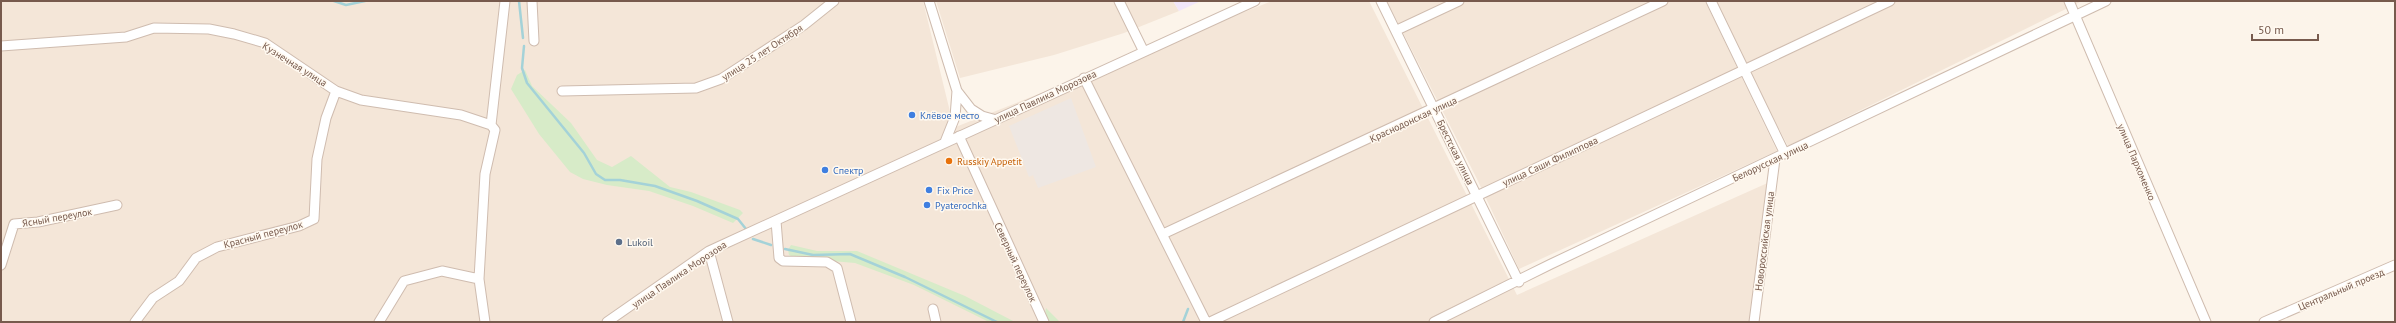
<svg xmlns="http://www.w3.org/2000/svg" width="2396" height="323" font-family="'PT Sans',sans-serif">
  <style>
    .residential { fill: #f4e6d8 }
    .industrial { fill: #eee7e2 }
    .education { fill: #f1e6f9 }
    .green { fill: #d7ebc8 }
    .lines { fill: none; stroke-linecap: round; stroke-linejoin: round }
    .stream { stroke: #a4d2d8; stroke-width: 2.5 }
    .minor-casing { stroke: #cfbcaf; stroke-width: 11 }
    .minor { stroke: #fff; stroke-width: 9 }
    .shop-dot { fill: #3f7fe0; stroke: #fff9f0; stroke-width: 1.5 }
    .food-dot { fill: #e8710a; stroke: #fff9f0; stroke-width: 1.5 }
    .service-dot { fill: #5c6f8a; stroke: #fff9f0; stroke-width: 1.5 }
    .labels { text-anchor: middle; stroke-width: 3; stroke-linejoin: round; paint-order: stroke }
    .street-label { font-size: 10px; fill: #775a4d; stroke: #fff9f0 }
    .shop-label { font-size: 10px; fill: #366cbe; stroke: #fff9f0; text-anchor: start }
    .food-label { font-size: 10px; fill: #c56008; stroke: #fff9f0; text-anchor: start }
    .service-label { font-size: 10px; fill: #4e5e75; stroke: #fff9f0; text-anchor: start }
  </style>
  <rect width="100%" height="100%" fill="#fcf4ea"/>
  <path class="residential" d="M 1,1 L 923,1 L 953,124 L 943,132 L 1272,1 L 1369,1 L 1517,295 L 1772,181 L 1755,322 L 1,322 Z
    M 936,1 L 1173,1 L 1179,11 L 1124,33 L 1054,55 L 960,78 Z
    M 1387,1 L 1705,1 L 1777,151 L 1519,269 L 1478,181 Z
    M 1712,1 L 2082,1 L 1788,146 Z"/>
  <path class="industrial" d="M 1071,98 L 1096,167 L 1038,188 L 1033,175 L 1029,177 L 1009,126 Z"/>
  <path class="education" d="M 1173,1 L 1201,1 L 1179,11 Z"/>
  <path class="green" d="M 525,70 L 532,86 L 571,123 L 597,160 L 612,167 L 631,156 L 670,187 L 691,192 L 740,210 L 743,213 L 733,223 L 693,206 L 649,191 L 607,185 L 583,179 L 570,172 L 539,134 L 511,89 L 517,75 Z
    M 791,245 L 817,251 L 857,251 L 965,296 L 1015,322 L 989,322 L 914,285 L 855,263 L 796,258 L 789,255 L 788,250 Z
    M 1046,308 L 1060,322 L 1049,322 L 1045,314 Z"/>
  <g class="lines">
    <path class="stream" d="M 334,1 L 346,5 L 365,1
      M 519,1 L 523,38
      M 524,46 L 522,68 L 527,83 L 584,153 L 596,174 L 605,180 L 620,180 L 655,186 L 697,201 L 738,219 L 746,229
      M 753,239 L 771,245
      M 785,249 L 813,255 L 850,254 L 905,277 L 997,322
      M 1183,322 L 1188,309"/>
    <g class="minor-casing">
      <path id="minor" d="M 532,1 L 534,41
        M 929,1 L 957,91 L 971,109 L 982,116 L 993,119
        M 1119,1 L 1143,50
        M 1381,1 L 1519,282
        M 1711,1 L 1785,154
        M 2069,1 L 2206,322
        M 1397,30 L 1459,1
        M 1,46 L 126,37 L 154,28 L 209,29 L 234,34 L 265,43 L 336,91 L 361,100 L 461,115 L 491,125
        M 1084,78 L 1206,322
        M 562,91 L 696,88 L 721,79 L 804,25 L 834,1
        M 959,136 L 1044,322
        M 945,142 L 955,117 L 957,91
        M 776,221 L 779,258 L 783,261 L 827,262 L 837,268 L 851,322
        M 1163,234 L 1663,1
        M 709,251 L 728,322
        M 1,265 L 14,224 L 38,222 L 117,205
        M 479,279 L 485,174 L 495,130 L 491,125 L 505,1
        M 933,309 L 936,322
        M 135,322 L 153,298 L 179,281 L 196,258 L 217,247 L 299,226 L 314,219 L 317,159 L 326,118 L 336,91
        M 379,322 L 404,281 L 442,271 L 479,279 L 485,322
        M 607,322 L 709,251 L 1255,1
        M 1210,322 L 1890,1
        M 1434,322 L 1551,264 L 2106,1
        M 1754,322 L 1775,159
        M 2264,322 L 2395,265"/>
    </g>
    <use href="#minor" class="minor"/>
  </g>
  <g class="shop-dot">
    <circle cx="912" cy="115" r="4"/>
    <circle cx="825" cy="170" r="4"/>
    <circle cx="929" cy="190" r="4"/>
    <circle cx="927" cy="205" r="4"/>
  </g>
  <circle class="food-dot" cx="949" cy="161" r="4"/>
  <circle class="service-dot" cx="619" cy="242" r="4"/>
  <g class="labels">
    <g class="street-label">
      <text transform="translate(762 52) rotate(-33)" y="4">улица 25 лет Октября</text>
      <text transform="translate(295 64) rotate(32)" y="4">Кузнечная улица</text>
      <text transform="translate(1045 96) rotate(-25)" y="4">улица Павлика Морозова</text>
      <text transform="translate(1413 119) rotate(-25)" y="4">Краснодонская улица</text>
      <text transform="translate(1456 152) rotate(64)" y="4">Брестская улица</text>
      <text transform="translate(1550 161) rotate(-25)" y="4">улица Саши Филиппова</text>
      <text transform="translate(1770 161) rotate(-25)" y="4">Белорусская улица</text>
      <text transform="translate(2137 162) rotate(67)" y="4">улица Пархоменко</text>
      <text transform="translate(57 217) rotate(-10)" y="4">Ясный переулок</text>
      <text transform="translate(263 234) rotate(-15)" y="4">Красный переулок</text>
      <text transform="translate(1764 241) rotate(-83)" y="4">Новороссийская улица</text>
      <text transform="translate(1016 262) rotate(65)" y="4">Северный переулок</text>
      <text transform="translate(679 274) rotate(-34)" y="4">улица Павлика Морозова</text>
      <text transform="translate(2341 289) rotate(-23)" y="4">Центральный проезд</text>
    </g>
    <g class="shop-label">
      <text x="920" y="119">Клёвое место</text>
      <text x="833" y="174">Спектр</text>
      <text x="937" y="194">Fix Price</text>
      <text x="935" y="209">Pyaterochka</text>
    </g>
    <g class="food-label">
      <text x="957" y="165">Russkiy Appetit</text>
    </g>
    <g class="service-label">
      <text x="627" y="246">Lukoil</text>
    </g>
  </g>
  <rect width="2396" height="323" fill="none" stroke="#775a4d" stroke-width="4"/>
  <path d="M2252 34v6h66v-6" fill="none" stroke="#775a4d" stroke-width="2"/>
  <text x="2258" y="34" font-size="12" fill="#775a4d" stroke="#fff9f0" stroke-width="3" paint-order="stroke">50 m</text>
</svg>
